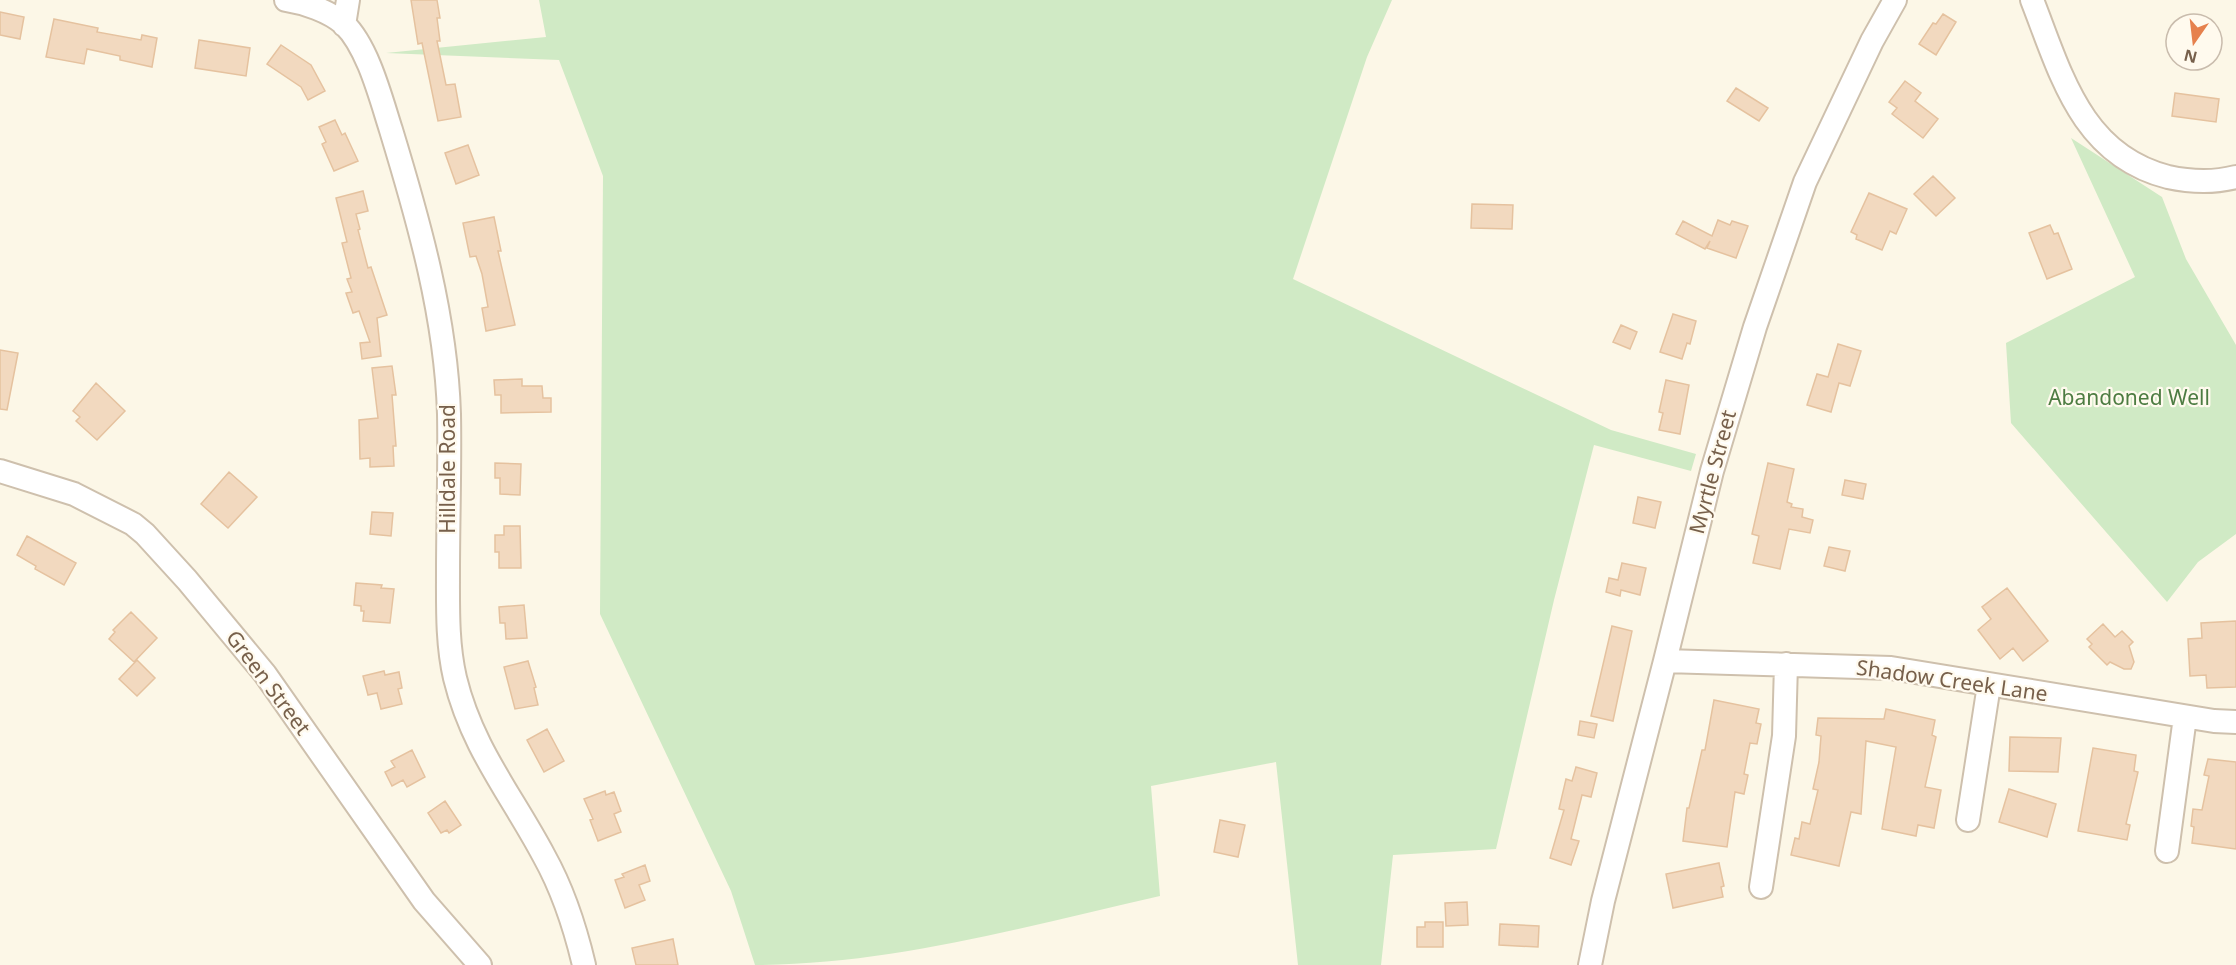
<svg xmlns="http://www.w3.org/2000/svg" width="2236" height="965" font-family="'Noto Sans',sans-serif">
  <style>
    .green { fill: #d0eac5 }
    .building { fill: #f2d9bf; stroke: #e5c29f; stroke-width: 1.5 }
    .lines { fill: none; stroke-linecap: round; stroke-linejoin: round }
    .minor-casing { stroke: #cec0ad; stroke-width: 26 }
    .minor { stroke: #fff; stroke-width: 22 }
    .labels { text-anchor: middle; stroke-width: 4.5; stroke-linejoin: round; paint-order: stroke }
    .park-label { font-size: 21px; fill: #4d7c42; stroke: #fffaee }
    .street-label { font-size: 21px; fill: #77604b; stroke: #fffaee }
  </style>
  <rect width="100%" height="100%" fill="#fcf7e7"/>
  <path class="green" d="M 539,0 L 1392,0 L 1367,57 L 1293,279 L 1611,430 L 1696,454 L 1691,471 L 1594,445 L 1554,600 L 1496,849 L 1393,855 L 1381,965 L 1298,965 L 1276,762 L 1151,786 L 1160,896 C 1027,926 892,965 755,965 L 731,891 L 600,614 L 603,176 L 559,60 L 386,53 L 546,37 Z
    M 2071,138 L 2162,197 L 2186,259 L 2236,345 L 2236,534 L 2198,562 L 2167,602 L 2011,423 L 2006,343 L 2135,277 Z"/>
  <path class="building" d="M 411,0 L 437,0 L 440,18 L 437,18 L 440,41 L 437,41 L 446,85 L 455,84 L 461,117 L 438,121 L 422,43 L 418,44 Z
    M 0,12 L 24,17 L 20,39 L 0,35 Z
    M 1943,14 L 1956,22 L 1936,55 L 1919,44 L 1933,23 L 1936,24 Z
    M 54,19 L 98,28 L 97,32 L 141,40 L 142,35 L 157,38 L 152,67 L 120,60 L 120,56 L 87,49 L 84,64 L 46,57 Z
    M 199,40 L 250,48 L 246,76 L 195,68 Z
    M 281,45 L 311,65 L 325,91 L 308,100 L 301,87 L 267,64 Z
    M 1905,81 L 1921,93 L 1915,101 L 1938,119 L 1923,138 L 1892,114 L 1897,108 L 1889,102 Z
    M 1736,88 L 1768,108 L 1759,121 L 1727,101 Z
    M 2175,93 L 2219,99 L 2216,122 L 2172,116 Z
    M 335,120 L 342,135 L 345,133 L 358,161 L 334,171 L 322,144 L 326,142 L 319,127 Z
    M 468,145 L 479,175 L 456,184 L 445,153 Z
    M 1933,176 L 1955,198 L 1936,216 L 1914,194 Z
    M 363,191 L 368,211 L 356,214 L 360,229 L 358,230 L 368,268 L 371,267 L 387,315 L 377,318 L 381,356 L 362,359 L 360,343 L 370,342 L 359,311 L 353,313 L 346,293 L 352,292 L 347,279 L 351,278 L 342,243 L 347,242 L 336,198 Z
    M 1869,193 L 1907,209 L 1896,234 L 1890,231 L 1882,250 L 1856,239 L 1857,235 L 1851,232 Z
    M 1472,204 L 1513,205 L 1512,229 L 1471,228 Z
    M 494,217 L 501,251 L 498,251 L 515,325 L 486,331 L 482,308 L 488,307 L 482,274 L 476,256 L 470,257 L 463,223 Z
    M 1718,220 L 1730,225 L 1732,221 L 1748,226 L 1736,258 L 1707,248 L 1710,241 L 1705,249 L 1676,234 L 1683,221 L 1712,236 Z
    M 2050,225 L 2054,234 L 2058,233 L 2072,269 L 2047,279 L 2029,233 Z
    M 1673,314 L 1696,321 L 1690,344 L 1687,343 L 1682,359 L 1660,352 Z
    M 1621,325 L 1637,332 L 1630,349 L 1613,342 Z
    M 1838,344 L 1861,351 L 1850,386 L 1839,383 L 1831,412 L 1807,405 L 1817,374 L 1828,377 Z
    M 0,350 L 18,353 L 7,410 L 0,409 Z
    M 392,366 L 396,395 L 392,395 L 396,446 L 393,446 L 394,466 L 370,467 L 370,458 L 360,459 L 359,420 L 378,418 L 372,368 Z
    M 522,379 L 522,386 L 542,386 L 543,398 L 551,398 L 551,412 L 501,413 L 501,395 L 495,395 L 494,380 Z
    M 1666,380 L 1689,385 L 1680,434 L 1659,430 L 1663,413 L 1659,412 Z
    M 96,383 L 125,411 L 97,440 L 76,421 L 80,417 L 73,411 Z
    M 495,463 L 521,464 L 520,495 L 500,494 L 500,478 L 495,478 Z
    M 1768,463 L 1794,469 L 1787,502 L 1792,504 L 1791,507 L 1803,509 L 1802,517 L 1813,520 L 1810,533 L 1789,529 L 1780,569 L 1753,563 L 1759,536 L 1752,534 Z
    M 229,472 L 257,497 L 228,528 L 201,504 Z
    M 1845,480 L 1866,484 L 1863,499 L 1842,495 Z
    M 1638,497 L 1661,502 L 1655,528 L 1633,523 Z
    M 372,512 L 393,513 L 391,536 L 370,534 Z
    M 504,526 L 520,526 L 521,568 L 499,568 L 499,552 L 495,552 L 495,535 L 504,535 Z
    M 27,536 L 76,563 L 64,585 L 35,569 L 36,566 L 17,555 Z
    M 1829,547 L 1850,551 L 1845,571 L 1824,566 Z
    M 1622,563 L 1646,568 L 1640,595 L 1621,590 L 1620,596 L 1606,592 L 1609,578 L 1618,580 Z
    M 356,583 L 382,585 L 381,588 L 394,589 L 390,623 L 363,621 L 364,611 L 361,611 L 361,606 L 354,605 Z
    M 2007,588 L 2048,641 L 2023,661 L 2013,648 L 2000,659 L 1978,630 L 1991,619 L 1982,607 Z
    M 524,605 L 527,638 L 506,639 L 505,623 L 500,623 L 499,607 Z
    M 131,612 L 157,638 L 134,662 L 109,639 L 115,632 L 113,630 Z
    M 2236,621 L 2236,687 L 2207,688 L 2206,675 L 2190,676 L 2188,639 L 2202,638 L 2201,623 Z
    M 2103,624 L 2115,637 L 2122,631 L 2133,642 L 2129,646 L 2134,662 L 2131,669 L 2124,669 L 2110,662 L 2107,665 L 2089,647 L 2092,644 L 2087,639 Z
    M 1612,626 L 1632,631 L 1613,721 L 1591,716 Z
    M 137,660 L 155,678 L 137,696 L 119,679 Z
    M 528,661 L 536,687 L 534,688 L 538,705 L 515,709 L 504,667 Z
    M 384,671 L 385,675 L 399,672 L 402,688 L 398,689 L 402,704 L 381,709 L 377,693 L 368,695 L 363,676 Z
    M 1714,700 L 1759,709 L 1756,723 L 1761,724 L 1757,744 L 1750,743 L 1744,774 L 1748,775 L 1744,794 L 1735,792 L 1727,847 L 1683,841 L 1687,808 L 1689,808 L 1702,750 L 1705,750 Z
    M 1886,709 L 1935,720 L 1932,735 L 1936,737 L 1925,787 L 1941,790 L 1934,828 L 1918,825 L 1916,836 L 1882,829 L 1896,747 L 1866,741 L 1861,814 L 1851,812 L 1839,866 L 1791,855 L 1795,838 L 1799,839 L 1802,822 L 1810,824 L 1818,790 L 1813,789 L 1819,762 L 1821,736 L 1816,735 L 1818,718 L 1884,719 Z
    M 1580,721 L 1597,724 L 1594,738 L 1578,735 Z
    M 547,729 L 564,761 L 544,772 L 527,740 Z
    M 2010,737 L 2061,738 L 2058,772 L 2009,771 Z
    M 2093,748 L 2136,755 L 2134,771 L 2138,772 L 2126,824 L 2130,825 L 2127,840 L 2078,831 Z
    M 412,750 L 425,777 L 407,787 L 403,780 L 392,786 L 385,772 L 395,767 L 391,761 Z
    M 2208,759 L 2236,762 L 2236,849 L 2192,843 L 2194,827 L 2191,826 L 2193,809 L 2202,810 L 2209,776 L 2204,775 Z
    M 1576,767 L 1597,773 L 1591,797 L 1582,795 L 1571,839 L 1579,841 L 1571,865 L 1550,858 L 1564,810 L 1559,809 L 1566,779 L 1572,781 Z
    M 2009,789 L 2056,804 L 2047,837 L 1999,822 Z
    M 605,791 L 606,795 L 614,792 L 621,811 L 614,814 L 621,832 L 598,841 L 590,820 L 593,819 L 584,799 Z
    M 445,801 L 461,825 L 449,833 L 447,830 L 441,833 L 428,813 Z
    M 1220,820 L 1245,825 L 1238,857 L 1214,852 Z
    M 1719,863 L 1724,886 L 1721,887 L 1723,897 L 1673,908 L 1666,874 Z
    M 645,865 L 650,881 L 639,885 L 645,900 L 625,908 L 615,880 L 624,877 L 622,874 Z
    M 1467,902 L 1468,925 L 1446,926 L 1445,903 Z
    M 1425,922 L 1443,922 L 1443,947 L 1417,947 L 1417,927 L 1425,927 Z
    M 1500,924 L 1539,926 L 1538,947 L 1499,945 Z
    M 673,939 L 678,965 L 636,965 L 632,948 Z"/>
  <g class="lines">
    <g class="minor-casing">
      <path id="minor" d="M 286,0 C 305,3 329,11 344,24 C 368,47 381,99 391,130 C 419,222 446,317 449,414 C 450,466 448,520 448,572 C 448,607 447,644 455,678 C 472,748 511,794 544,856 C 563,890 575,927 584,965
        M 2032,0 C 2061,74 2081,155 2168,177 C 2191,182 2213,183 2236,177
        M 344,25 L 348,0
        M 0,471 L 74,494 L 133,524 L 145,534 L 187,580 L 265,674 L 424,901 L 480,965
        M 1665,661 L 1891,668 L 2214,721 L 2236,722
        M 1968,820 L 1989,685
        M 2167,851 L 2185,717
        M 1761,887 L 1784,736 L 1786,664
        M 1590,965 L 1603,901 L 1665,661 L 1712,471 L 1755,327 L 1805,182 L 1872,41 L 1895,0"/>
    </g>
    <use href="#minor" class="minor"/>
  </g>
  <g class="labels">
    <g class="park-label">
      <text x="2129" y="405">Abandoned Well</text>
    </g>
    <g class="street-label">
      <text transform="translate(448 469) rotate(-90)" y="7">Hilldale Road</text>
      <text transform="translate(1713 472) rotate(-75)" y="7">Myrtle Street</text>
      <text transform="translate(1952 681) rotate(8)" y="7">Shadow Creek Lane</text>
      <text transform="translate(268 683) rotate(53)" y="7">Green Street</text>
    </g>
  </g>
  <g transform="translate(2194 42) rotate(194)"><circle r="28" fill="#fffaee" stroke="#c9bcad" stroke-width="1.5"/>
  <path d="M0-4.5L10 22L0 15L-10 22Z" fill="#e6814d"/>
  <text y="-9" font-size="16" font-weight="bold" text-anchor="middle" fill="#77604b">N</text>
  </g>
</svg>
